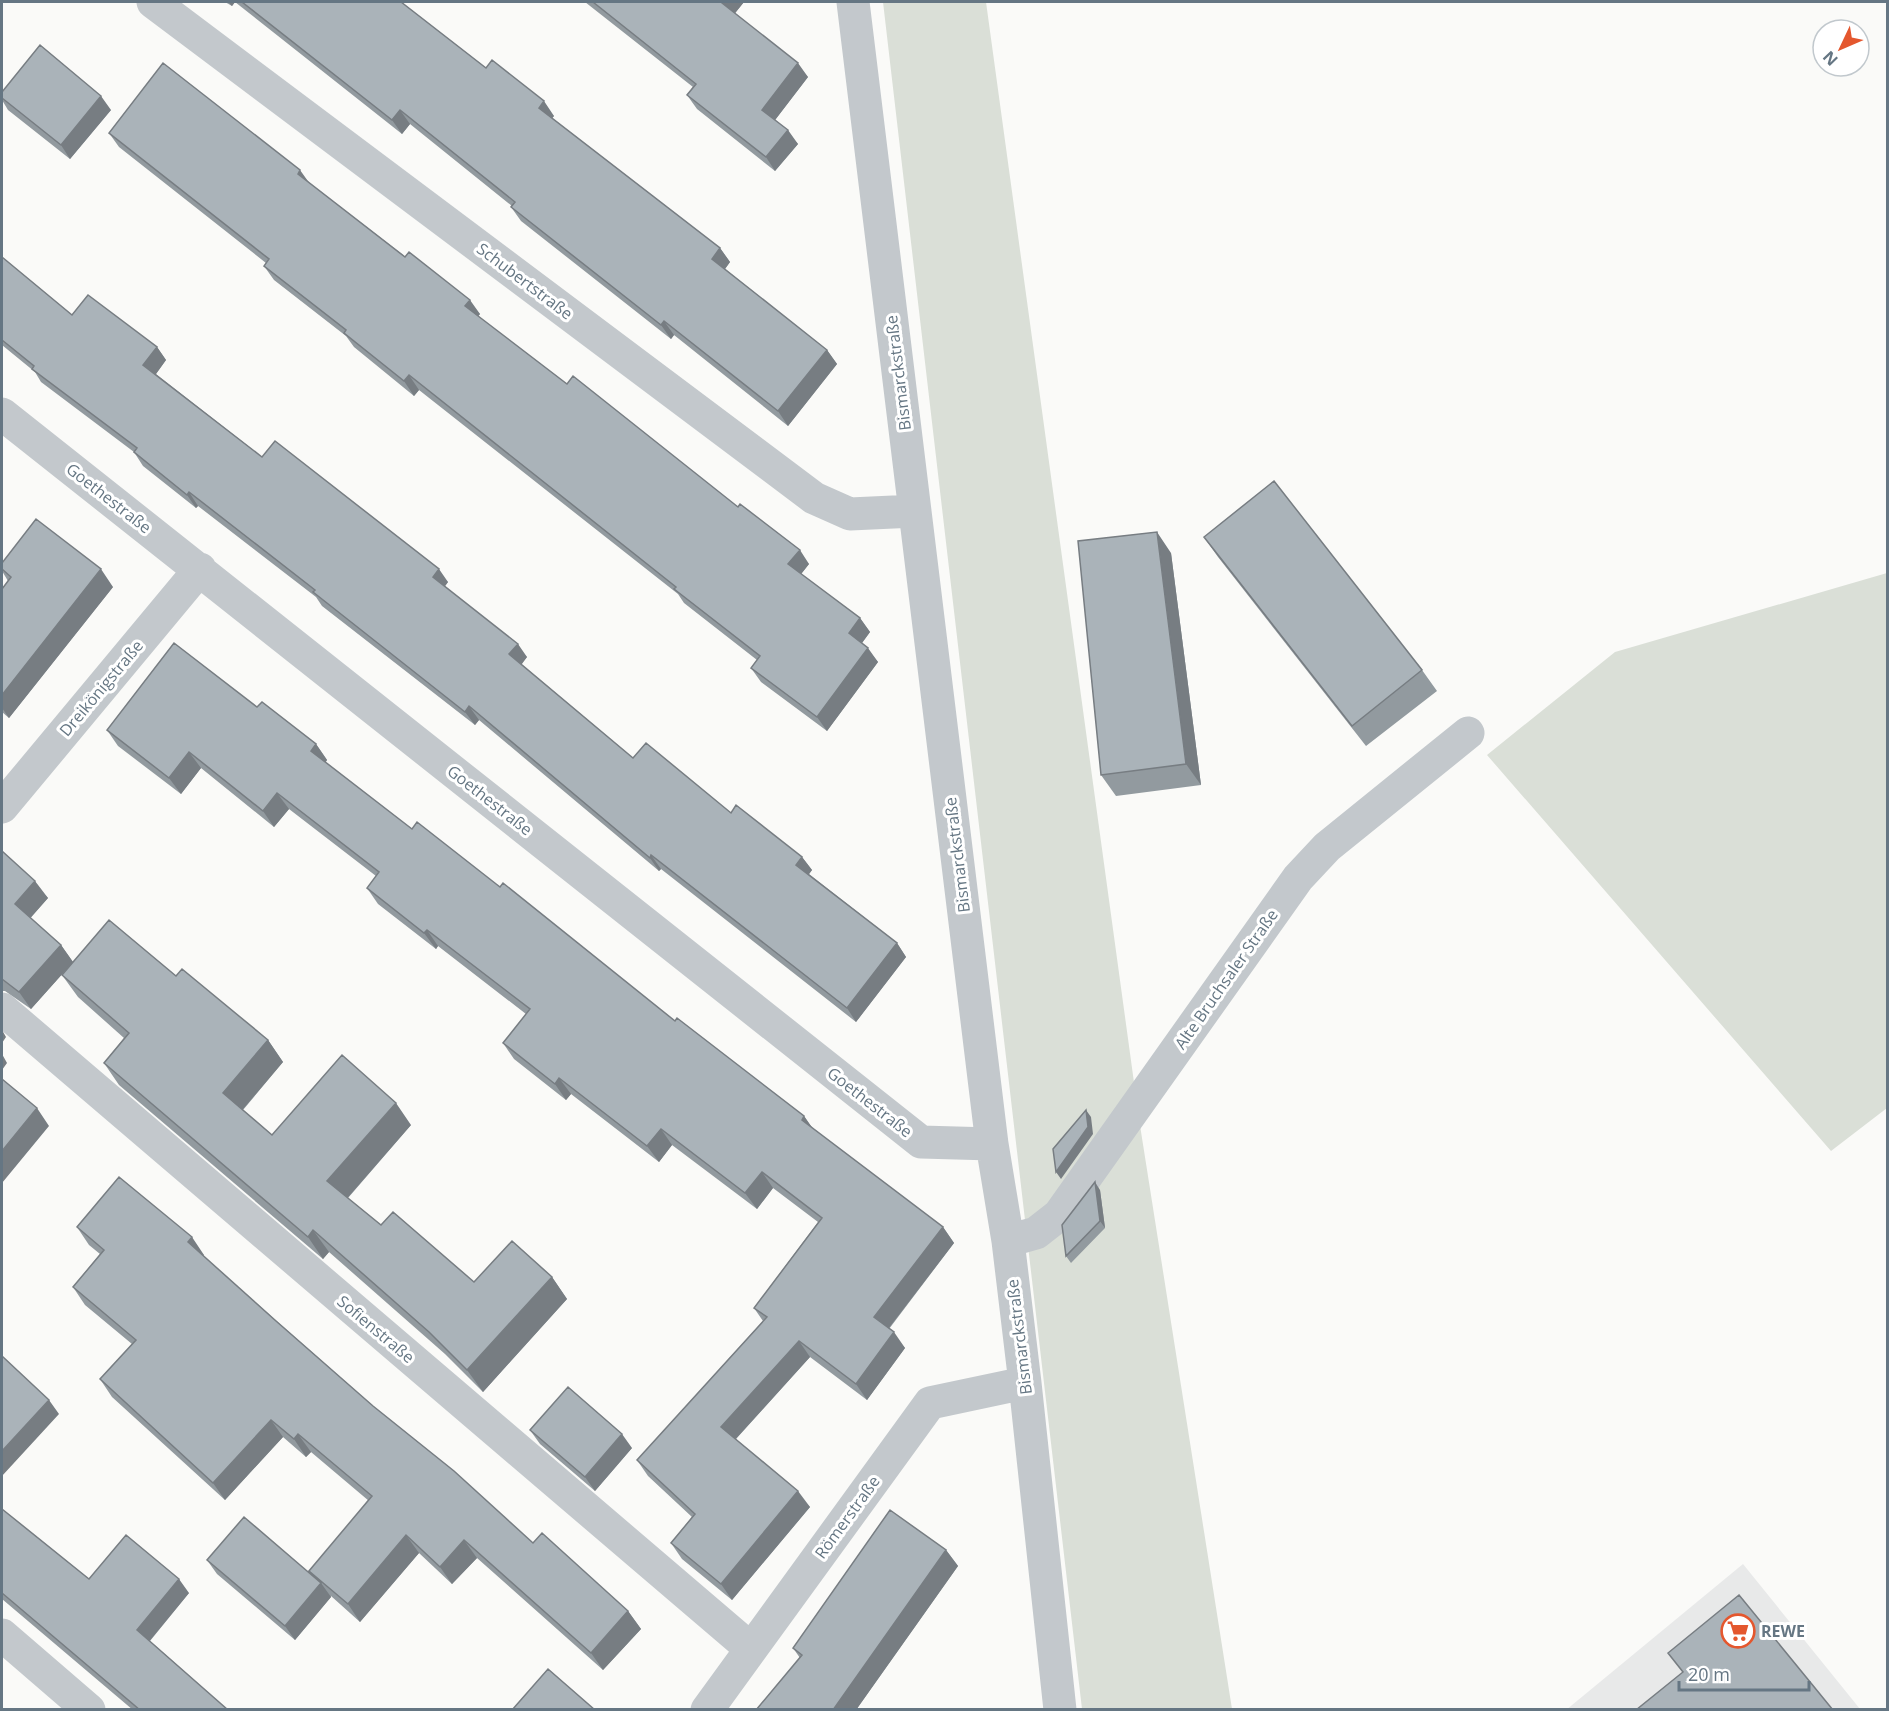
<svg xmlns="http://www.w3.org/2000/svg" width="1889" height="1711" font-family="'Open Sans',sans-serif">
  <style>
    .built { fill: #e8e9e9 }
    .green { fill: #dadfd7 }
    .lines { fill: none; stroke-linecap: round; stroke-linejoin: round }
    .minor { stroke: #c3c8cc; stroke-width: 33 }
    .tertiary { stroke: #c3c8cc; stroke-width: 33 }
    .wall { fill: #929a9f }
    .shaded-wall { fill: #777d82 }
    .building { fill: #aab3b9; stroke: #777d82; stroke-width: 1.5 }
    .labels { text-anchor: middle; stroke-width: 6; stroke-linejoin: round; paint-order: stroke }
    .street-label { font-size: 16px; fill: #657683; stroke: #fff }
    .poi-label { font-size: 16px; font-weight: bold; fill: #657683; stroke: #fff; text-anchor: start }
  </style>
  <rect width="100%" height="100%" fill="#fafaf8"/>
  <path class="built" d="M 1743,1564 L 1860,1709 L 1566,1710 Z"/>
  <path class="green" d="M 883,2 L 986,2 L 1139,1119 L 1232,1709 L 1082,1709 Z
    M 1887,573 L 1887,1108 L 1831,1151 L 1487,755 L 1615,652 Z"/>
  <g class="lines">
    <path class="minor" d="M 153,2 L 814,498 L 850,514 L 915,511
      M 853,2 L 992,1144 L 1008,1241 L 1025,1383 L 1060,1710
      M 2,414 L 921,1142 L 992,1144
      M 2,807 L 200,569
      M 2,1009 L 750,1648
      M 1008,1241 L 1036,1233 L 1059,1215 L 1298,878 L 1327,847 L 1468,733
      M 707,1710 L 930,1403 L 1025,1383"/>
    <path class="tertiary" d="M 2,1635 L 89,1710"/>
  </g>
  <path class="wall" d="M 225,2 L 401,2 L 486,68 L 554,116 L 552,118 L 720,248 L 730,262 L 725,269 L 827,350 L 837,364 L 788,426 L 674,335 L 671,339 L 521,221 L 511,207 L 512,206 L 410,124 L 402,134 L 235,2 L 232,6 Z
    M 585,2 L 744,2 L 735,13 L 808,77 L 775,120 L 798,144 L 775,171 L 697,109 L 687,95 L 693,87 Z
    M 2,92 L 111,110 L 70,159 L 8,110 L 2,100 Z
    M 109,133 L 308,182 L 480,314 L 478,316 L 567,384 L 809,564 L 801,574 L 860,618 L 870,632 L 862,643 L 878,662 L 827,731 L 761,682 L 751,668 L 757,660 L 684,603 L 678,594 L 419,390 L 414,396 L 354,347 L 346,336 L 274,280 L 264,266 L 266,263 L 119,147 Z
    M 2,257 L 72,315 L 157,347 L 166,360 L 156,374 L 262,457 L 448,582 L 445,586 L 527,657 L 521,664 L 633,758 L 731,813 L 802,857 L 812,870 L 809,874 L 897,943 L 906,957 L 856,1022 L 661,869 L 659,871 L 479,720 L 475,725 L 322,606 L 316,597 L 198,506 L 196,508 L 143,466 L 134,452 L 41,382 L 35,372 L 2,345 Z
    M 1204,537 L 1422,670 L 1437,691 L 1366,746 L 1218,557 Z
    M 1171,553 L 1201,785 L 1116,796 L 1101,775 Z
    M 2,563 L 113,587 L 9,718 L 2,712 L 2,589 L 8,581 L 2,571 Z
    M 257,707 L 316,744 L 327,760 L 325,763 L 412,829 L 500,887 L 675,1021 L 804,1116 L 812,1128 L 943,1227 L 954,1243 L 889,1329 L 905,1348 L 867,1400 L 810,1357 L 736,1439 L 810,1507 L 732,1600 L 682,1559 L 671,1543 L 692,1517 L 648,1476 L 637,1460 L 763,1321 L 754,1308 L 818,1222 L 773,1188 L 757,1209 L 672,1145 L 659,1162 L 571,1094 L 566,1100 L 514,1059 L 503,1043 L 526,1014 L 438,946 L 436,949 L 378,904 L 367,888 L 376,876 L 289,809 L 274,827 L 201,768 L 181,794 L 118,746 L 107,730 Z
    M 2,851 L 48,898 L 30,918 L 61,945 L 73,962 L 31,1009 L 5,991 L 2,991 Z
    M 62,975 L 176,976 L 268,1040 L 283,1062 L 243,1110 L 272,1135 L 411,1125 L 348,1198 L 381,1225 L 474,1282 L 552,1277 L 567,1299 L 483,1392 L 445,1354 L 329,1252 L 323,1259 L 119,1085 L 104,1063 L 124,1038 L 78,997 Z
    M 1100,1190 L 1105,1228 L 1071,1263 L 1066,1256 Z
    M 77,1227 L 204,1255 L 203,1256 L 373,1406 L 533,1543 L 628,1611 L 641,1629 L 603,1670 L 477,1558 L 452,1584 L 419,1553 L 360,1622 L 331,1596 L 331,1597 L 295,1640 L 217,1574 L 207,1560 L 312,1575 L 309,1571 L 369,1501 L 311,1452 L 306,1457 L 283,1437 L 225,1500 L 112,1397 L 100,1379 L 132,1344 L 85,1305 L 73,1287 L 100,1254 L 89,1245 Z
    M 530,1430 L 632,1448 L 595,1491 L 540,1444 Z
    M 2,1509 L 89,1579 L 189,1593 L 150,1641 L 228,1710 L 133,1710 L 2,1599 Z
    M 946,1550 L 958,1566 L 856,1710 L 756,1710 L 800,1658 L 793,1648 Z"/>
  <path class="shaded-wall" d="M 228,2 L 235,2 L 232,6 Z
    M 723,2 L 744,2 L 732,17 L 722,3 Z
    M 798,63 L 808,77 L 772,124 L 762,110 Z
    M 101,96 L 111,110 L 70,159 L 61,145 Z
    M 544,101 L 554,116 L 549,122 L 539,108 Z
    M 400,110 L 410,124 L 402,134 L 392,120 Z
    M 788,130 L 798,144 L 775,171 L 766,157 Z
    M 300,170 L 310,184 L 298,174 Z
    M 720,248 L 730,262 L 722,273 L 712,259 Z
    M 470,300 L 480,314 L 475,320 L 465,306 Z
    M 664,321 L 674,335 L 671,339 L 661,325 Z
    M 157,347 L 166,360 L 153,378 L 143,365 Z
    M 827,350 L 837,364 L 788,426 L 778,411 Z
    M 409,375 L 419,390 L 414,396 L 404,381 Z
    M 189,492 L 198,506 L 196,508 L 187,495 Z
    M 1157,532 L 1171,553 L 1201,785 L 1186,764 Z
    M 800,550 L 809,564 L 798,578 L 788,564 Z
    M 101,569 L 113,587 L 9,718 L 2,708 L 2,695 Z
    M 439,569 L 448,582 L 442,590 L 433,577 Z
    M 860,618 L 870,632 L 859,647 L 849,633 Z
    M 518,644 L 527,657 L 519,668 L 509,654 Z
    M 868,648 L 878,662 L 827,731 L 817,717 Z
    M 469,706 L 479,720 L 475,725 L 465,712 Z
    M 316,744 L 327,760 L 322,767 L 311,751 Z
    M 189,752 L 201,768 L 181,794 L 169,778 Z
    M 277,793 L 289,809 L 274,827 L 263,811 Z
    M 651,855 L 661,869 L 659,871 L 650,858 Z
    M 802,857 L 812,870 L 806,878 L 796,865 Z
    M 35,881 L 48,898 L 27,922 L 15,904 Z
    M 427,930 L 438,946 L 436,949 L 424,933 Z
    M 897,943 L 906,957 L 856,1022 L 847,1008 Z
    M 61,945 L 73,962 L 31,1009 L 19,992 Z
    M 2,1030 L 6,1037 L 2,1043 Z
    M 268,1040 L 283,1062 L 238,1115 L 223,1093 Z
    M 2,1054 L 7,1063 L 2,1070 Z
    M 559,1078 L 571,1094 L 566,1100 L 555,1084 Z
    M 396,1103 L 411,1125 L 343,1203 L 327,1181 Z
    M 37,1108 L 49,1126 L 2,1183 L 2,1151 Z
    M 1086,1110 L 1091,1117 L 1093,1134 L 1061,1179 L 1056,1172 Z
    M 804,1116 L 816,1133 L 802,1120 Z
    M 661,1129 L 672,1145 L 659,1162 L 647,1146 Z
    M 762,1172 L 773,1188 L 757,1209 L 745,1193 Z
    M 1095,1182 L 1100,1190 L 1105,1228 L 1100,1221 Z
    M 943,1227 L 954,1243 L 885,1333 L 874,1317 Z
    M 313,1230 L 329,1252 L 323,1259 L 308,1237 Z
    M 192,1237 L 204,1255 L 200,1260 L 188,1242 Z
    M 552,1277 L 567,1299 L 483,1392 L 467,1370 Z
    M 894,1332 L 905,1348 L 867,1400 L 856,1384 Z
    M 799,1341 L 810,1357 L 732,1443 L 721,1427 Z
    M 49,1400 L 59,1414 L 2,1476 L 2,1451 Z
    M 271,1420 L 283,1437 L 225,1500 L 213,1483 Z
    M 298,1434 L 311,1452 L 306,1457 L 294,1439 Z
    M 622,1434 L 632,1448 L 595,1491 L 585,1477 Z
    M 798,1491 L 810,1507 L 732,1600 L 721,1584 Z
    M 406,1535 L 419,1553 L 360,1622 L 348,1604 Z
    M 464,1540 L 477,1558 L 452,1584 L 440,1567 Z
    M 946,1550 L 958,1566 L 856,1710 L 833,1710 Z
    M 179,1579 L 189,1593 L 147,1644 L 137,1630 Z
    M 321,1583 L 331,1597 L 295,1640 L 285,1626 Z
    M 628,1611 L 641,1629 L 603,1670 L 591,1653 Z"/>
  <path class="building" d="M 242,2 L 401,2 L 486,68 L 492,60 L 544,101 L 539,108 L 720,248 L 712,259 L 827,350 L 778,411 L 664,321 L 661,325 L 511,207 L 515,202 L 400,110 L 392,120 Z
    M 593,2 L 723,2 L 722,3 L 798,63 L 762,110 L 788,130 L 766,157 L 687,95 L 696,84 Z
    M 40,45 L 101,96 L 61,145 L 2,98 L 2,92 Z
    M 163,63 L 300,170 L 298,174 L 405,257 L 409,252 L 470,300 L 465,306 L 567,384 L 573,376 L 738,507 L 740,504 L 800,550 L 788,564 L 860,618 L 849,633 L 868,648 L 817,717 L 751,668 L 760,656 L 674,589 L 676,587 L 409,375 L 404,381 L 344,333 L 346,330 L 264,266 L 269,259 L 109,133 Z
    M 2,257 L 72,315 L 88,295 L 157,347 L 143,365 L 262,457 L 275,441 L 439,569 L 433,577 L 518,644 L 509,654 L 633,758 L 646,743 L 731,813 L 736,805 L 802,857 L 796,865 L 897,943 L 847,1008 L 651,855 L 650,858 L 469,706 L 465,712 L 313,592 L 315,590 L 189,492 L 187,495 L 134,452 L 137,448 L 32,369 L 34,366 L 2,340 Z
    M 1274,481 L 1422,670 L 1352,726 L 1204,537 Z
    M 36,519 L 101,569 L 2,695 L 2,589 L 11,577 L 2,569 L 2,563 Z
    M 1157,532 L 1186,764 L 1101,775 L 1078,541 Z
    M 174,643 L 257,707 L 262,702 L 316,744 L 311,751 L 412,829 L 417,822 L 500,887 L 503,883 L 675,1021 L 677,1018 L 804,1116 L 802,1120 L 943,1227 L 874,1317 L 894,1332 L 856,1384 L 799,1341 L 721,1427 L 798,1491 L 721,1584 L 671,1543 L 695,1514 L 637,1460 L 767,1317 L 754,1308 L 822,1218 L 762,1172 L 745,1193 L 661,1129 L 647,1146 L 559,1078 L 555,1084 L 503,1043 L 530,1009 L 427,930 L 424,933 L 367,888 L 379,872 L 277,793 L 263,811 L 189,752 L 169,778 L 107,730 Z
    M 2,851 L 35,881 L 15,904 L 61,945 L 19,992 L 2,979 Z
    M 109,920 L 176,976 L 182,969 L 268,1040 L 223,1093 L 272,1135 L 342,1055 L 396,1103 L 327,1181 L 381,1225 L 393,1212 L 474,1282 L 512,1241 L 552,1277 L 467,1370 L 429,1332 L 313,1230 L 308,1237 L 104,1063 L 129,1033 L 62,975 Z
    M 2,1079 L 37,1108 L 2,1151 Z
    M 1086,1110 L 1088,1127 L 1056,1172 L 1053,1149 Z
    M 119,1177 L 192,1237 L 188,1242 L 276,1321 L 373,1406 L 454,1471 L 533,1543 L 542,1533 L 628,1611 L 591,1653 L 464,1540 L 440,1567 L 406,1535 L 348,1604 L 309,1571 L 372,1496 L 298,1434 L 294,1439 L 271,1420 L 213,1483 L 100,1379 L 136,1340 L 73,1287 L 104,1250 L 77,1227 Z
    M 1095,1182 L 1100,1221 L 1066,1256 L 1062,1225 Z
    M 2,1356 L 49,1400 L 2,1451 Z
    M 568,1387 L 622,1434 L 585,1477 L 530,1430 Z
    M 2,1509 L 89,1579 L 126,1535 L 179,1579 L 137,1630 L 228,1710 L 140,1710 L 2,1593 Z
    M 890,1510 L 946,1550 L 833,1710 L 756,1710 L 802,1655 L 793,1648 Z
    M 244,1517 L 321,1583 L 285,1626 L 207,1560 Z
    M 1739,1595 L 1833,1710 L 1636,1710 L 1683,1672 L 1668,1653 Z
    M 548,1669 L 595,1710 L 512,1710 Z"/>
  <defs>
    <g id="supermarket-ring" transform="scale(1.725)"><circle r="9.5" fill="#fff" stroke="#e4572e" stroke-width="1.5"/><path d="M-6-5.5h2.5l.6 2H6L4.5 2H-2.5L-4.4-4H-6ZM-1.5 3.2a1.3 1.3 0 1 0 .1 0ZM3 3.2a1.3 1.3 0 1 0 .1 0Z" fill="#e4572e"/></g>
  </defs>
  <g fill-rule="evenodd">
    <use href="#supermarket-ring" x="1738" y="1631"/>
  </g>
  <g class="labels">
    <g class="street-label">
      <text transform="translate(525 281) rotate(37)" y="6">Schubertstraße</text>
      <text transform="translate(898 373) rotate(-97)" y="6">Bismarckstraße</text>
      <text transform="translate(109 498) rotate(38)" y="6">Goethestraße</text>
      <text transform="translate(101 688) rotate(-50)" y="6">Dreikönigstraße</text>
      <text transform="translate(490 800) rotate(38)" y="6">Goethestraße</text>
      <text transform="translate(957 855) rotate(-97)" y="6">Bismarckstraße</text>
      <text transform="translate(1226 979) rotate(-55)" y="6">Alte Bruchsaler Straße</text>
      <text transform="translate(870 1102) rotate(38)" y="6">Goethestraße</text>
      <text transform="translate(376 1329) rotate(40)" y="6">Sofienstraße</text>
      <text transform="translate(1019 1337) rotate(-97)" y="6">Bismarckstraße</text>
      <text transform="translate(847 1517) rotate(-54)" y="6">Römerstraße</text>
    </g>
    <g class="poi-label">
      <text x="1761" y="1637">REWE</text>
    </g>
  </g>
  <rect width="1889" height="1711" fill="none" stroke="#657683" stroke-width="6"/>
  <g transform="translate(1841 48) rotate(226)"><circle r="28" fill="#ffffff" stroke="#c1c8cd" stroke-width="1.5"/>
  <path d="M0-4.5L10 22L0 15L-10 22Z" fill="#e4572e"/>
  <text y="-9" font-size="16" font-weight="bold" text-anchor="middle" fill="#657683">N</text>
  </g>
  <path d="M1679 1681v9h130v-9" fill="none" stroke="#657683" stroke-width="3"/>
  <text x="1688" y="1681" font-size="18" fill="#657683" stroke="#ffffff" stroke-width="4.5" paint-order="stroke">20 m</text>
</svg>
